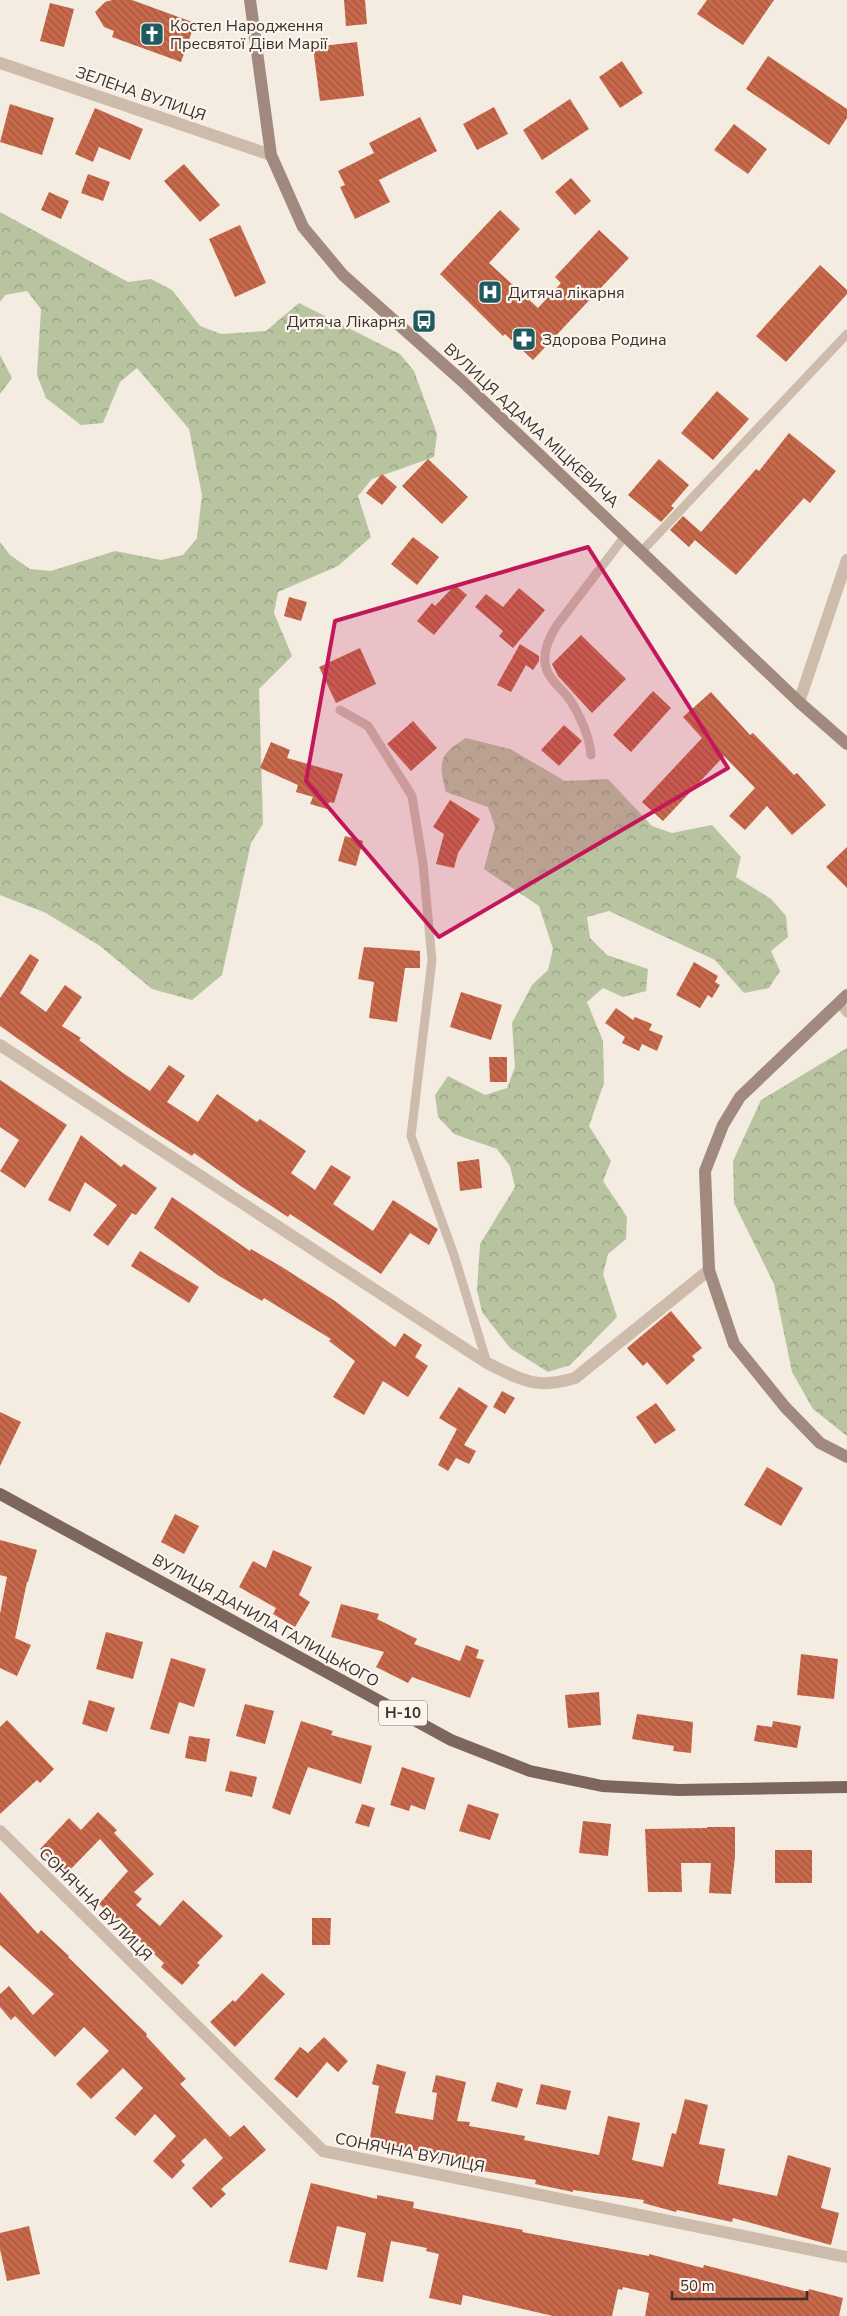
<svg xmlns="http://www.w3.org/2000/svg" width="847" height="2316" font-family="'Nunito Sans',sans-serif">
  <style>
    .forest { fill: url(#forest-crowns) }
    .building { fill: url(#building-back-hatch) }
    .lines { fill: none; stroke-linecap: round; stroke-linejoin: round }
    .lane { stroke: #cdbbac; stroke-width: 9 }
    .street { stroke: #cdbbac; stroke-width: 12 }
    .secondary { stroke: #a18a7d; stroke-width: 12 }
    .primary { stroke: #7d675c; stroke-width: 12 }
    .marked { fill: #c2185b; fill-opacity: 0.2; stroke: #c2185b; stroke-width: 4; stroke-linejoin: round }
    .labels { text-anchor: middle; stroke-width: 4.5; stroke-linejoin: round; paint-order: stroke }
    .shield { fill: #fbf5ee; stroke: #756b66; stroke-width: 1 }
    .shield-label { font-size: 15px; font-weight: bold; fill: #3b302b }
    .poi-label { font-size: 16px; fill: #3b302b; stroke: #fbf5ee; text-anchor: start }
    .street-label { font-size: 16px; fill: #3b302b; stroke: #fbf5ee }
  </style>
  <defs>
    <pattern id="forest-crowns" width="20" height="18" patternUnits="userSpaceOnUse" patternTransform="scale(1.25)"><rect width="20" height="18" fill="#b8c4a0"/><path d="M2 6a3 3 0 1 1 6 0M12 15a3 3 0 1 1 6 0" fill="none" stroke="#97a083"/></pattern>
    <pattern id="building-back-hatch" width="6" height="6" patternUnits="userSpaceOnUse" patternTransform="scale(1.25)"><rect width="6" height="6" fill="#c8694b"/><path d="M-1 5l2 2M0 0l6 6M5-1l2 2" fill="none" stroke="#a4573f"/></pattern>
  </defs>
  <rect width="100%" height="100%" fill="#f4ebe1"/>
  <path class="forest" d="M 0,212 L 128,282 L 151,279 L 172,290 L 200,326 L 221,334 L 266,331 L 299,303 L 400,354 L 414,371 L 437,434 L 434,457 L 372,479 L 358,496 L 371,537 L 338,566 L 278,592 L 274,613 L 292,656 L 259,689 L 263,824 L 251,843 L 222,975 L 192,1000 L 152,989 L 100,946 L 46,913 L 0,895 L 0,542 L 10,555 L 30,569 L 51,571 L 115,551 L 161,560 L 183,555 L 197,538 L 202,495 L 189,429 L 137,368 L 120,382 L 103,423 L 81,425 L 46,398 L 37,375 L 41,309 L 27,291 L 5,295 L 0,302 Z
    M 0,355 L 12,378 L 0,394 Z
    M 466,738 L 510,749 L 565,781 L 608,779 L 652,826 L 672,833 L 712,825 L 741,857 L 736,877 L 771,899 L 786,916 L 788,937 L 771,951 L 780,971 L 769,988 L 744,993 L 715,960 L 609,911 L 587,917 L 590,938 L 607,955 L 648,969 L 646,991 L 623,997 L 603,988 L 587,1002 L 603,1041 L 604,1083 L 589,1126 L 611,1161 L 603,1181 L 627,1217 L 626,1239 L 608,1254 L 603,1274 L 617,1317 L 570,1365 L 548,1372 L 510,1348 L 482,1312 L 477,1290 L 480,1244 L 515,1187 L 510,1166 L 497,1149 L 454,1134 L 438,1117 L 435,1095 L 448,1076 L 485,1095 L 507,1088 L 515,1067 L 512,1023 L 532,985 L 548,970 L 553,949 L 539,906 L 484,869 L 495,827 L 488,807 L 446,792 C 438,762 439,754 466,738 Z
    M 847,1048 L 847,1436 L 813,1409 L 792,1372 L 774,1284 L 734,1203 L 733,1161 L 761,1100 Z"/>
  <path class="building" d="M 112,0 L 132,0 L 195,23 L 181,62 L 112,37 L 114,31 L 104,27 L 95,12 L 105,2 Z
    M 344,0 L 365,0 L 367,24 L 346,26 Z
    M 707,0 L 774,0 L 743,45 L 697,14 Z
    M 50,3 L 74,9 L 64,47 L 40,41 Z
    M 357,42 L 364,96 L 320,101 L 313,47 Z
    M 768,56 L 847,109 L 847,118 L 829,145 L 746,89 Z
    M 622,61 L 643,93 L 620,108 L 599,77 Z
    M 570,99 L 589,129 L 542,160 L 523,130 Z
    M 10,104 L 54,118 L 42,155 L 0,142 Z
    M 494,107 L 508,134 L 477,150 L 463,124 Z
    M 95,108 L 143,129 L 130,160 L 99,147 L 93,162 L 75,154 Z
    M 420,117 L 437,151 L 379,180 L 390,202 L 355,219 L 340,187 L 345,185 L 338,171 L 374,153 L 369,143 Z
    M 734,124 L 767,149 L 748,174 L 714,150 Z
    M 184,164 L 220,205 L 200,222 L 164,181 Z
    M 88,174 L 110,182 L 103,201 L 81,193 Z
    M 571,178 L 591,201 L 575,215 L 555,192 Z
    M 49,192 L 69,201 L 61,219 L 41,210 Z
    M 500,210 L 520,229 L 489,263 L 538,308 L 561,283 L 555,277 L 599,230 L 629,258 L 533,360 L 505,334 L 503,336 L 440,274 Z
    M 240,225 L 266,283 L 235,297 L 209,239 Z
    M 820,265 L 847,290 L 847,294 L 786,362 L 756,336 Z
    M 717,391 L 749,419 L 713,460 L 681,433 Z
    M 789,433 L 836,471 L 810,503 L 804,498 L 736,575 L 695,540 L 689,547 L 670,530 L 683,516 L 701,532 L 756,469 L 759,471 Z
    M 428,459 L 468,497 L 442,524 L 402,486 Z
    M 659,459 L 689,485 L 671,506 L 674,508 L 661,522 L 628,495 Z
    M 382,474 L 397,487 L 382,505 L 366,493 Z
    M 413,537 L 439,557 L 417,585 L 391,564 Z
    M 455,585 L 467,595 L 434,635 L 417,621 L 432,603 L 435,606 Z
    M 519,588 L 545,610 L 513,648 L 499,636 L 503,631 L 475,607 L 486,594 L 503,607 Z
    M 289,597 L 307,602 L 301,621 L 284,616 Z
    M 581,635 L 626,679 L 592,713 L 558,676 L 552,664 Z
    M 520,644 L 539,656 L 539,661 L 533,670 L 526,665 L 511,692 L 497,685 Z
    M 360,648 L 376,684 L 336,703 L 319,667 Z
    M 653,691 L 671,708 L 631,752 L 613,735 Z
    M 711,692 L 750,735 L 753,733 L 794,775 L 797,773 L 826,805 L 792,835 L 767,806 L 745,830 L 729,816 L 755,788 L 724,756 L 663,821 L 642,802 L 702,738 L 683,717 Z
    M 413,721 L 437,748 L 411,771 L 387,744 Z
    M 564,725 L 582,741 L 559,766 L 541,750 Z
    M 271,742 L 290,750 L 287,758 L 343,774 L 334,803 L 329,802 L 327,809 L 310,804 L 313,797 L 296,792 L 298,785 L 260,768 Z
    M 450,800 L 480,819 L 458,853 L 454,868 L 436,864 L 444,834 L 433,827 Z
    M 345,836 L 363,841 L 356,866 L 338,861 Z
    M 847,847 L 847,888 L 826,867 Z
    M 364,947 L 420,951 L 420,968 L 405,968 L 397,1022 L 369,1018 L 374,982 L 358,979 Z
    M 30,954 L 39,960 L 20,993 L 46,1012 L 65,985 L 82,997 L 62,1026 L 81,1038 L 79,1040 L 123,1073 L 150,1091 L 169,1065 L 185,1076 L 167,1102 L 198,1122 L 217,1094 L 257,1122 L 260,1119 L 306,1151 L 291,1173 L 315,1190 L 331,1165 L 351,1177 L 333,1204 L 373,1231 L 393,1200 L 438,1229 L 429,1245 L 410,1233 L 381,1274 L 290,1214 L 288,1217 L 242,1187 L 194,1153 L 192,1156 L 147,1127 L 31,1048 L 0,1026 L 0,998 Z
    M 694,962 L 718,976 L 715,982 L 720,985 L 712,998 L 708,995 L 700,1008 L 676,995 Z
    M 461,992 L 502,1005 L 491,1040 L 450,1027 Z
    M 616,1008 L 633,1020 L 635,1017 L 652,1024 L 649,1030 L 663,1036 L 657,1051 L 642,1044 L 639,1051 L 622,1043 L 625,1037 L 605,1023 Z
    M 489,1057 L 507,1057 L 507,1082 L 490,1082 Z
    M 0,1080 L 67,1125 L 25,1188 L 0,1171 L 19,1140 L 0,1127 Z
    M 81,1135 L 121,1167 L 124,1164 L 157,1188 L 136,1215 L 132,1213 L 108,1246 L 93,1235 L 117,1205 L 85,1182 L 70,1212 L 48,1200 Z
    M 479,1159 L 482,1188 L 460,1191 L 457,1162 Z
    M 172,1197 L 250,1251 L 251,1249 L 282,1267 L 335,1301 L 395,1347 L 404,1333 L 422,1345 L 415,1357 L 428,1366 L 408,1397 L 383,1381 L 364,1415 L 333,1397 L 355,1361 L 329,1341 L 331,1339 L 264,1298 L 262,1301 L 219,1276 L 154,1228 Z
    M 140,1251 L 199,1287 L 189,1303 L 131,1266 Z
    M 671,1311 L 702,1348 L 692,1356 L 695,1360 L 667,1385 L 647,1362 L 643,1366 L 627,1348 Z
    M 459,1387 L 488,1406 L 464,1445 L 476,1451 L 469,1464 L 456,1458 L 448,1471 L 438,1465 L 457,1429 L 439,1418 Z
    M 502,1391 L 515,1398 L 505,1414 L 493,1407 Z
    M 656,1403 L 676,1430 L 655,1444 L 636,1417 Z
    M 0,1412 L 21,1422 L 0,1466 Z
    M 767,1467 L 803,1488 L 781,1526 L 744,1505 Z
    M 175,1514 L 199,1526 L 184,1554 L 161,1542 Z
    M 0,1540 L 37,1550 L 28,1582 L 27,1582 L 15,1638 L 31,1645 L 17,1676 L 0,1668 L 0,1614 L 7,1577 L 0,1575 Z
    M 273,1550 L 312,1567 L 299,1595 L 310,1602 L 295,1627 L 273,1614 L 276,1608 L 239,1587 L 253,1561 L 266,1568 Z
    M 341,1604 L 379,1614 L 377,1619 L 417,1639 L 414,1644 L 460,1661 L 466,1645 L 479,1650 L 476,1658 L 484,1660 L 470,1698 L 412,1677 L 408,1683 L 376,1667 L 384,1652 L 331,1637 Z
    M 106,1632 L 143,1642 L 133,1679 L 96,1669 Z
    M 801,1654 L 838,1659 L 834,1699 L 797,1695 Z
    M 171,1658 L 206,1669 L 194,1707 L 179,1702 L 169,1734 L 150,1729 Z
    M 599,1692 L 601,1725 L 568,1728 L 565,1695 Z
    M 89,1700 L 115,1708 L 107,1732 L 82,1724 Z
    M 245,1704 L 274,1711 L 265,1744 L 236,1736 Z
    M 637,1714 L 693,1722 L 691,1753 L 673,1751 L 674,1746 L 632,1739 Z
    M 7,1720 L 54,1769 L 40,1783 L 37,1780 L 0,1814 L 0,1727 Z
    M 301,1721 L 333,1731 L 331,1735 L 372,1746 L 361,1784 L 308,1767 L 290,1815 L 272,1808 Z
    M 773,1721 L 801,1726 L 797,1748 L 754,1741 L 757,1725 L 772,1727 Z
    M 189,1736 L 210,1739 L 206,1762 L 185,1758 Z
    M 402,1767 L 435,1778 L 425,1810 L 411,1805 L 409,1811 L 390,1805 Z
    M 230,1771 L 257,1777 L 252,1797 L 225,1791 Z
    M 362,1804 L 375,1808 L 369,1827 L 355,1823 Z
    M 468,1804 L 499,1814 L 490,1840 L 459,1831 Z
    M 98,1812 L 117,1830 L 114,1833 L 154,1874 L 134,1892 L 142,1899 L 136,1905 L 160,1926 L 183,1900 L 223,1936 L 197,1963 L 200,1965 L 182,1985 L 161,1967 L 164,1963 L 99,1904 L 128,1871 L 100,1839 L 66,1874 L 40,1849 L 69,1818 L 81,1830 Z
    M 583,1821 L 611,1824 L 608,1856 L 579,1853 Z
    M 707,1827 L 735,1827 L 735,1856 L 731,1894 L 709,1893 L 711,1863 L 681,1863 L 682,1892 L 648,1892 L 645,1829 L 707,1828 Z
    M 775,1850 L 812,1850 L 812,1883 L 775,1883 Z
    M 0,1892 L 38,1934 L 41,1930 L 69,1956 L 68,1957 L 147,2034 L 146,2036 L 186,2079 L 180,2084 L 230,2137 L 244,2125 L 266,2150 L 221,2189 L 226,2194 L 211,2208 L 192,2188 L 223,2158 L 205,2138 L 181,2161 L 185,2165 L 172,2179 L 153,2161 L 176,2136 L 155,2114 L 135,2136 L 115,2118 L 143,2088 L 123,2068 L 91,2099 L 76,2084 L 109,2051 L 84,2027 L 55,2057 L 15,2016 L 11,2020 L 0,2007 L 0,1994 L 9,1986 L 33,2015 L 54,1994 L 0,1945 Z
    M 312,1918 L 331,1918 L 330,1945 L 312,1945 Z
    M 262,1973 L 285,1994 L 235,2047 L 210,2022 L 233,2000 L 235,2002 Z
    M 324,2037 L 348,2061 L 338,2072 L 327,2062 L 297,2098 L 274,2079 L 300,2047 L 308,2053 Z
    M 377,2064 L 406,2072 L 395,2113 L 433,2120 L 437,2093 L 432,2092 L 436,2075 L 466,2082 L 457,2121 L 470,2122 L 469,2126 L 525,2136 L 524,2140 L 599,2155 L 608,2116 L 640,2123 L 632,2160 L 663,2167 L 672,2133 L 676,2134 L 685,2099 L 708,2105 L 699,2144 L 725,2149 L 718,2184 L 777,2196 L 788,2155 L 831,2168 L 821,2208 L 839,2213 L 831,2245 L 733,2218 L 732,2222 L 677,2210 L 676,2212 L 643,2203 L 644,2200 L 573,2190 L 573,2192 L 535,2184 L 536,2180 L 483,2171 L 484,2165 L 428,2158 L 429,2153 L 369,2143 L 379,2086 L 372,2084 Z
    M 497,2082 L 523,2089 L 517,2108 L 491,2101 Z
    M 541,2084 L 571,2091 L 566,2110 L 536,2104 Z
    M 311,2183 L 377,2199 L 377,2195 L 414,2202 L 413,2208 L 523,2230 L 522,2232 L 649,2256 L 649,2254 L 703,2268 L 704,2265 L 808,2292 L 809,2289 L 843,2298 L 839,2316 L 645,2316 L 649,2293 L 623,2287 L 622,2290 L 618,2289 L 612,2316 L 553,2316 L 463,2295 L 461,2305 L 429,2298 L 439,2254 L 426,2251 L 427,2248 L 391,2241 L 383,2282 L 357,2277 L 366,2233 L 337,2226 L 327,2270 L 289,2262 Z
    M 29,2226 L 40,2274 L 7,2281 L 0,2249 L 0,2233 Z"/>
  <g class="lines">
    <path class="lane" d="M 641,552 L 847,334
      M 340,710 L 368,726 L 412,796 L 423,864 L 432,960 L 411,1136 L 454,1255 L 487,1363
      M 591,755 C 590,738 580,715 570,700 C 564,691 553,683 548,673 C 540,657 548,639 557,625 L 625,536
      M 839,1003 L 847,1013"/>
    <path class="street" d="M 0,63 L 271,155
      M 799,702 L 847,560
      M 0,1045 L 487,1363 C 522,1380 535,1390 575,1378 L 709,1270
      M 0,1831 L 323,2151 L 847,2257"/>
    <path class="secondary" d="M 250,0 L 271,155 L 303,227 L 343,275 L 462,381 L 799,702 L 847,744
      M 847,995 L 740,1097 L 723,1125 L 705,1171 L 709,1270 L 734,1344 L 785,1407 L 820,1443 L 847,1457"/>
    <path class="primary" d="M 0,1494 L 451,1740 L 530,1771 L 602,1786 L 679,1790 L 847,1787"/>
  </g>
  <path class="marked" d="M 588,547 L 728,768 L 439,937 L 306,781 L 335,621 Z"/>
  <defs>
    <g id="church-square" transform="scale(1.25)"><rect x="-9" y="-9" width="18" height="18" rx="4" fill="#1f5a5e" stroke="#fbf5ee"/><path d="M-1.2-6h2.4v3.5h3.3v2.4h-3.3V6h-2.4V-.1h-3.3v-2.4h3.3Z" fill="#fff"/></g>
    <g id="hospital-square" transform="scale(1.25)"><rect x="-9" y="-9" width="18" height="18" rx="4" fill="#1f5a5e" stroke="#fbf5ee"/><path d="M-5-5h3v3.5h4V-5h3V5h-3V1.5h-4V5h-3Z" fill="#fff"/></g>
    <g id="bus-square" transform="scale(1.25)"><rect x="-9" y="-9" width="18" height="18" rx="4" fill="#1f5a5e" stroke="#fbf5ee"/><path d="M-5-6H5V4H4V6H2V4H-2V6H-4V4H-5ZM-3.5-4V0h7V-4ZM-3.5 1.2v1.5H-2V1.2ZM2 1.2v1.5H3.5V1.2Z" fill="#fff"/></g>
    <g id="pharmacy-square" transform="scale(1.25)"><rect x="-9" y="-9" width="18" height="18" rx="4" fill="#1f5a5e" stroke="#fbf5ee"/><path d="M-2-6h4v4h4v4h-4v4h-4v-4h-4v-4h4Z" fill="#fff"/></g>
  </defs>
  <g fill-rule="evenodd">
    <use href="#church-square" x="152" y="34"/>
    <use href="#hospital-square" x="490" y="292"/>
    <use href="#bus-square" x="424" y="321"/>
    <use href="#pharmacy-square" x="524" y="339"/>
  </g>
  <g class="labels">
    <rect class="shield" x="379" y="1700.5" width="48" height="25" rx="4"/>
    <g class="shield-label">
      <text x="403" y="1718">Н-10</text>
    </g>
    <g class="poi-label">
      <text x="170" y="31">Костел Народження<tspan x="170" dy="18">Пресвятої Діви Марії</tspan></text>
      <text x="508" y="298">Дитяча лікарня</text>
      <text x="406" y="327" text-anchor="end">Дитяча Лікарня</text>
      <text x="542" y="345">Здорова Родина</text>
    </g>
    <g class="street-label">
      <text transform="translate(141 93) rotate(19)" y="6">ЗЕЛЕНА ВУЛИЦЯ</text>
      <text transform="translate(532 425) rotate(43)" y="6">ВУЛИЦЯ АДАМА МІЦКЕВИЧА</text>
      <text transform="translate(266 1620) rotate(29)" y="6">ВУЛИЦЯ ДАНИЛА ГАЛИЦЬКОГО</text>
      <text transform="translate(96 1904) rotate(45)" y="6">СОНЯЧНА ВУЛИЦЯ</text>
      <text transform="translate(410 2152) rotate(11)" y="6">СОНЯЧНА ВУЛИЦЯ</text>
    </g>
  </g>
  <path d="M672 2291v8h135v-8" fill="none" stroke="#3b302b" stroke-width="2.5"/>
  <text x="680" y="2291" font-size="15" fill="#3b302b" stroke="#fbf5ee" stroke-width="4" paint-order="stroke">50 m</text>
</svg>
